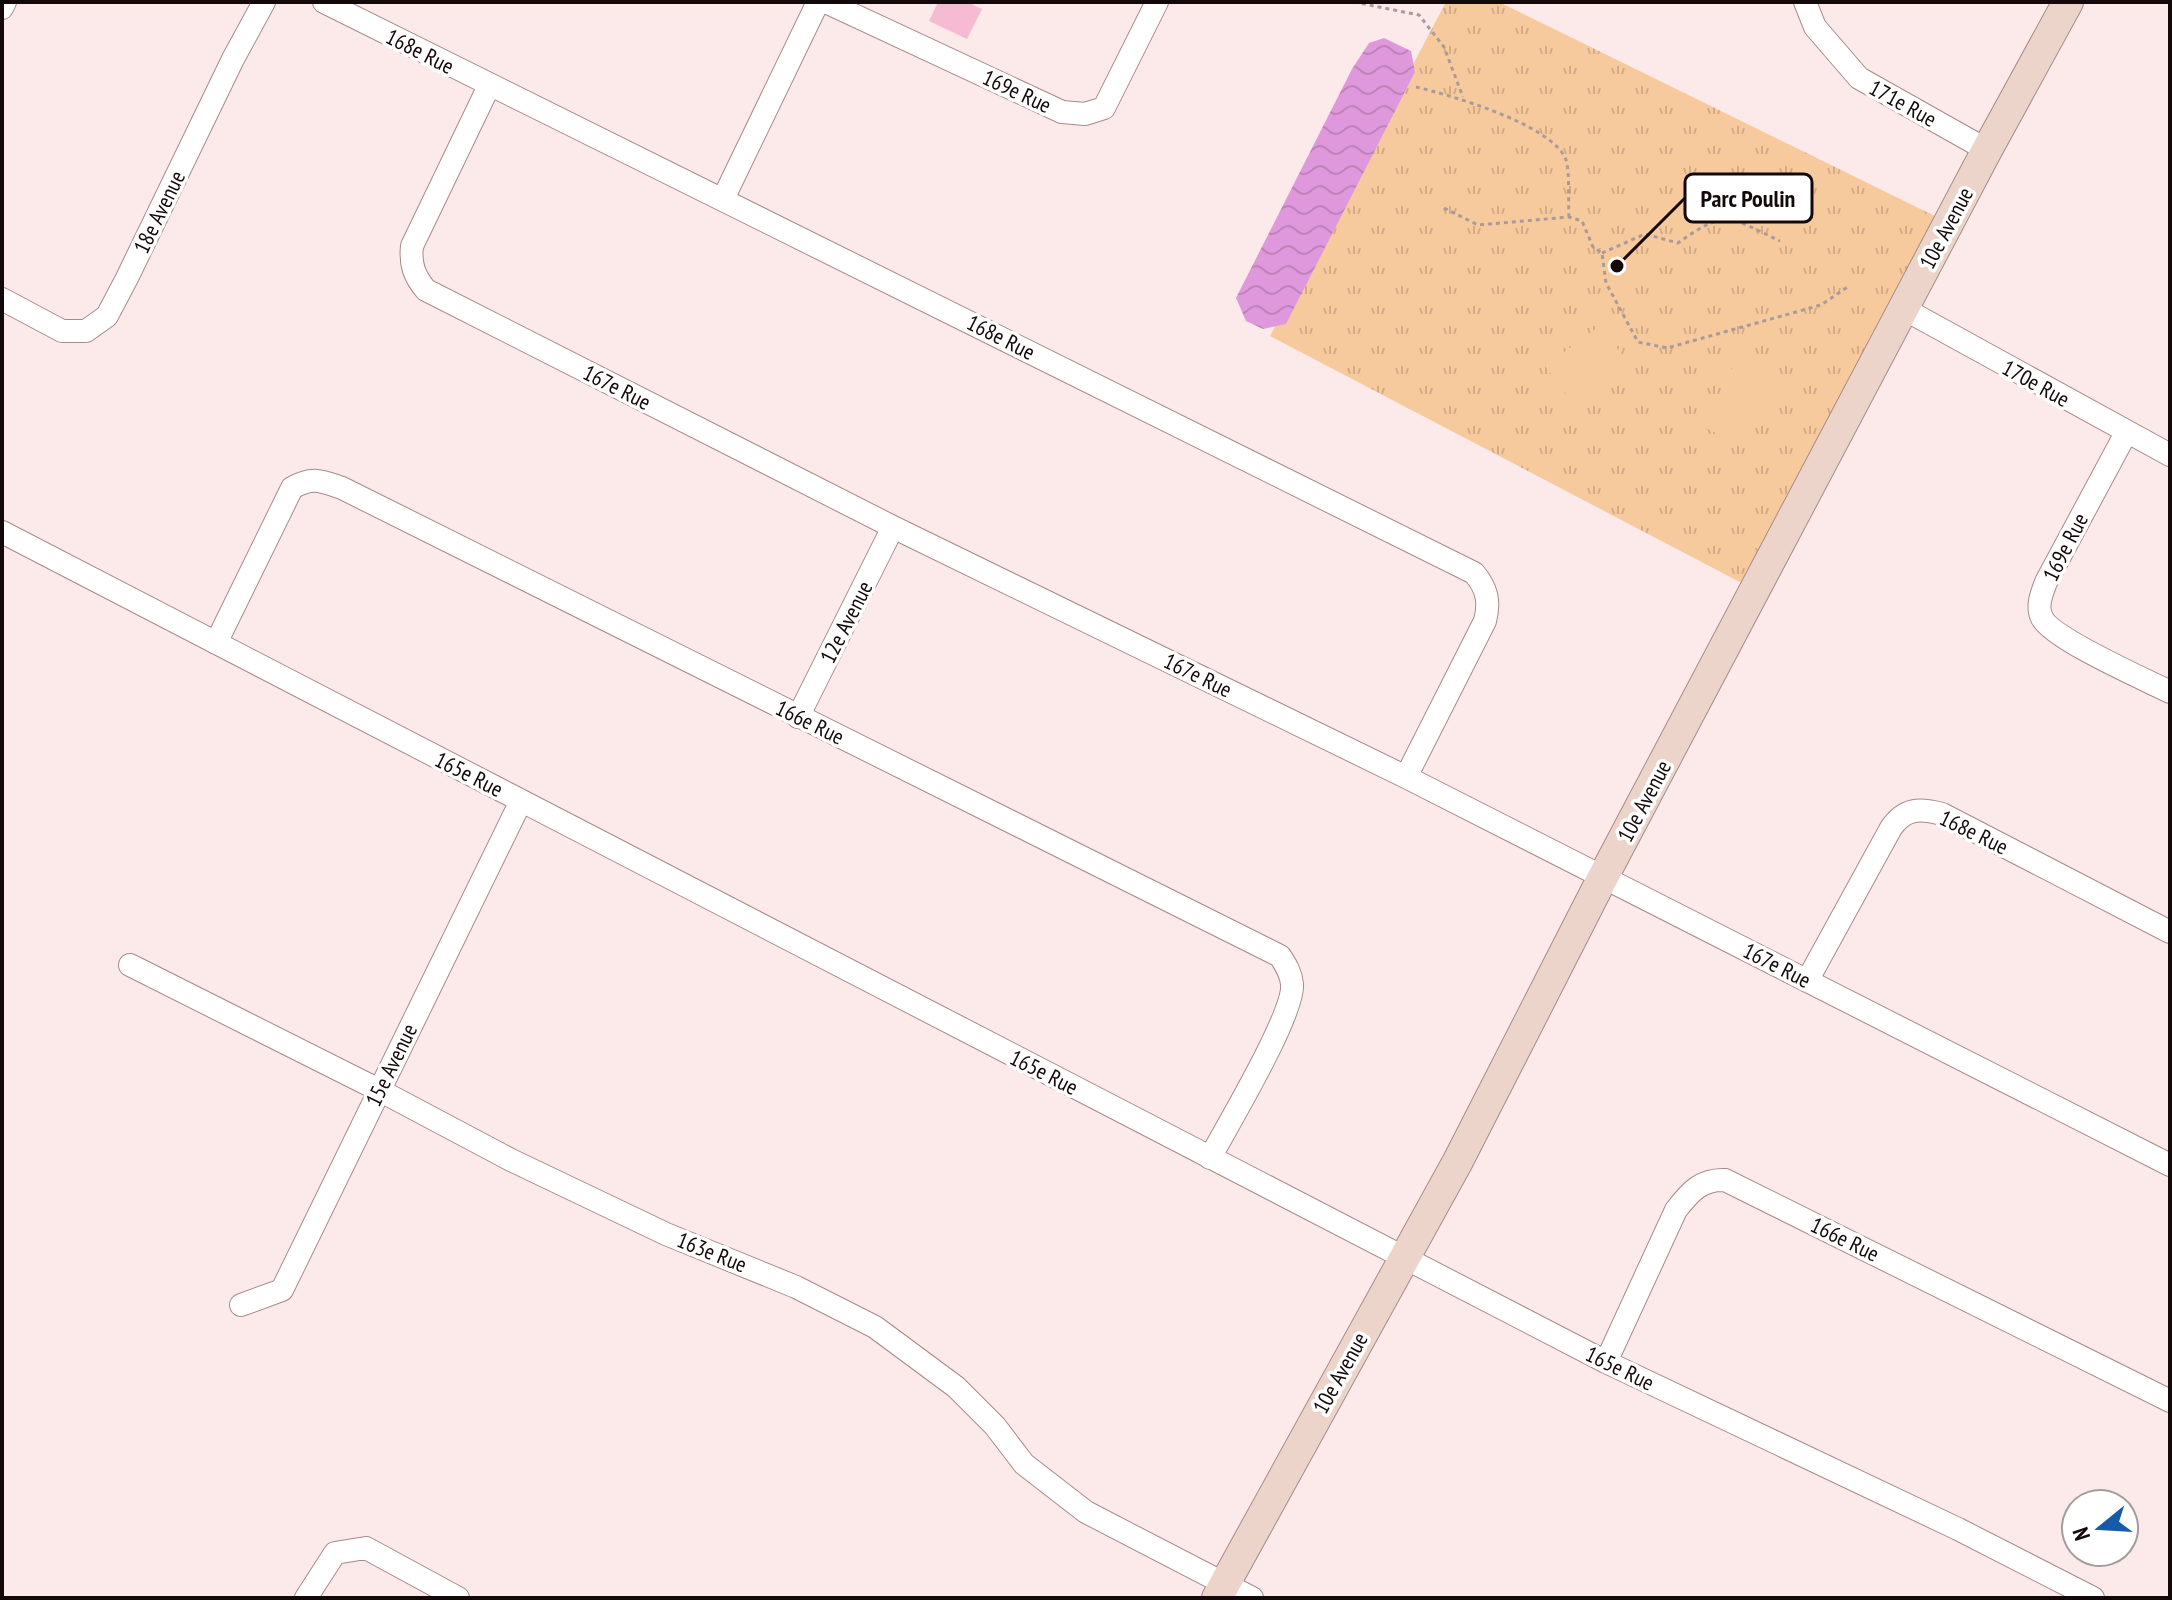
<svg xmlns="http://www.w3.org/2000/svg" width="2172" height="1600" font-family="'PT Sans Narrow',sans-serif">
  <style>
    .grass { fill: url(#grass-tufts) }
    .pitch { fill: #f7ca9e }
    .water { fill: url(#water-waves) }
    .building { fill: #f6bbd2 }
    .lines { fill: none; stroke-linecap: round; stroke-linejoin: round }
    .street-casing { stroke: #a78b8b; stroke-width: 24 }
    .secondary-casing { stroke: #a78b8b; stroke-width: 32 }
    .path { stroke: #aa9a9a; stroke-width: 3; stroke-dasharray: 4 4; stroke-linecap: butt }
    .street { stroke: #fff; stroke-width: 22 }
    .secondary { stroke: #ecd4cb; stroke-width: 30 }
    .labels { text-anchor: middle; stroke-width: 7; stroke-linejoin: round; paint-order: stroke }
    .street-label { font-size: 22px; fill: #13090a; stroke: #fff }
    .leader { fill: none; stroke: #13090a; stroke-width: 3 }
    .callout-dot { fill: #13090a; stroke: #fff; stroke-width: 3 }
    .callout { fill: #fff; stroke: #13090a; stroke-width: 3 }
    .callout-label { font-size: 24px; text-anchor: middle; font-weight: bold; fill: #13090a }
  </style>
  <defs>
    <pattern id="grass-tufts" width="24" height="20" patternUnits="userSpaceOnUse" patternTransform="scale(2)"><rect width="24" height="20" fill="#f7ca9e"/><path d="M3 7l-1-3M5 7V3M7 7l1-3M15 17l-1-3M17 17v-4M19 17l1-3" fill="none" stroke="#d3ac87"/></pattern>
    <pattern id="water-waves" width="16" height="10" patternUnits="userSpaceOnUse" patternTransform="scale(2)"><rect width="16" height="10" fill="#e098dc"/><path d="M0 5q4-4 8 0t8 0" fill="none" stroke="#bf82bb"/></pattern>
  </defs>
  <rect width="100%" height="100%" fill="#fce9e9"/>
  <path class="grass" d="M 1446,2 L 1499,2 L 1949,223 L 1755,590 L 1270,336 Z"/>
  <path class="pitch" d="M 1601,325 L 1627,362 L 1572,402 L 1545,366 Z
    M 1736,361 L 1774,381 L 1740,446 L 1702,426 Z"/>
  <path class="water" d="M 1384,38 L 1411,51 L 1415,72 L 1286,324 L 1263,329 L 1246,321 L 1236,298 L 1352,69 L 1369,43 Z"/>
  <path class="building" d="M 938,2 L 967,2 L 982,9 L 967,39 L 929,21 Z"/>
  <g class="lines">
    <g class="street-casing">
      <path id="street" d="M 324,2 L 1474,573 C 1487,588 1490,602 1485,621 L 1406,777
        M 826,2 L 1062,112 L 1085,114 L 1104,108 L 1157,2
        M 1805,2 L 1815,27 L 1859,78 L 1987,150
        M 2,8 L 5,2
        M 489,86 L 412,246 C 410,264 414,276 426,290 L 893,527 L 1406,777 L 2170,1165
        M 723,199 L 818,2
        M 2,299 L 62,331 L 86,331 L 107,316 L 127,278 L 233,59 L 264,2
        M 1904,309 L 2170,455
        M 2126,433 L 2046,582 C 2042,593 2036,606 2042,618 C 2053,639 2144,679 2170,692
        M 2,532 L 1606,1362 L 1958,1529 L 2093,1598
        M 216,643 L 292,488 C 313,476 321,481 342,488 L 1280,956 C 1286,965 1291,973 1292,984 C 1295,1013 1227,1126 1210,1158
        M 798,717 L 893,527
        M 130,965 L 379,1090 L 511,1160 L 666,1234 L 796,1287 L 875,1327 L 956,1387 L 995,1426 L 1024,1464 L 1086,1512 L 1252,1598
        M 1807,981 L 1891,828 C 1905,808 1919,808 1942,814 L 2170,932
        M 241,1305 L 282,1290 L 521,801
        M 1606,1362 L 1676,1210 C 1690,1192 1701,1179 1725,1180 L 2170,1401
        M 306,1598 L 335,1553 L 366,1548 L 458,1598"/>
    </g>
    <g class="secondary-casing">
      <path id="secondary" d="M 1217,1598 L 1458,1161 L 1603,877 L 1987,150 L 2068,2"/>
    </g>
    <path class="path" d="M 1354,2 L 1419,15 L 1444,47 L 1463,97
      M 1416,87 C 1450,95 1554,125 1566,160 C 1570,174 1568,201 1569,217
      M 1444,208 L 1478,225 L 1569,217 L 1582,221 L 1593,247 L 1602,253 L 1606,283 L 1638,342 L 1667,348 L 1821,305 L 1849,286
      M 1602,253 L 1645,234 L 1678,243 C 1727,208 1729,217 1780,241"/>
    <use href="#street" class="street"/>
    <use href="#secondary" class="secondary"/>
  </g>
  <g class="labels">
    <g class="street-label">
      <text transform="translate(420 51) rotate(27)" y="8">168e Rue</text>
      <text transform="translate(1017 91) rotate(25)" y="8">169e Rue</text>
      <text transform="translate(1903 103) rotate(29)" y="8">171e Rue</text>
      <text transform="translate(159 212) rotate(-64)" y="8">18e Avenue</text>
      <text transform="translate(1946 228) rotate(-62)" y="8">10e Avenue</text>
      <text transform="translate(1001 337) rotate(27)" y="8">168e Rue</text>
      <text transform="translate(2036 383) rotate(29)" y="8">170e Rue</text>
      <text transform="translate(617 387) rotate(27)" y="8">167e Rue</text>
      <text transform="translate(2065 547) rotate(-63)" y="8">169e Rue</text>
      <text transform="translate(846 622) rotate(-63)" y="8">12e Avenue</text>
      <text transform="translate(1198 675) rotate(26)" y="8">167e Rue</text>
      <text transform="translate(810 722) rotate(26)" y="8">166e Rue</text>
      <text transform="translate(469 774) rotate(27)" y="8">165e Rue</text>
      <text transform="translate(1644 801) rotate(-62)" y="8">10e Avenue</text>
      <text transform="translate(1974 832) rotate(26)" y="8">168e Rue</text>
      <text transform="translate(1777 965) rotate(27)" y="8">167e Rue</text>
      <text transform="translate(391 1065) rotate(-64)" y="8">15e Avenue</text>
      <text transform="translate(1044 1072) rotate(27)" y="8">165e Rue</text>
      <text transform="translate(1845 1239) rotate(26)" y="8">166e Rue</text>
      <text transform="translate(712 1252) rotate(22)" y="8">163e Rue</text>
      <text transform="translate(1620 1368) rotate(26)" y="8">165e Rue</text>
      <text transform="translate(1340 1373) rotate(-61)" y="8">10e Avenue</text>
    </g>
  </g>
  <path class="leader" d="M1617 266L1685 198"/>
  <circle class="callout-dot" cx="1617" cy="266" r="8"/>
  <rect class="callout" x="1685" y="174" width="127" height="48" rx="8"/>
  <g class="callout-label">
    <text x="1748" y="207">Parc Poulin</text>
  </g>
  <rect width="2172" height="1600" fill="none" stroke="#13090a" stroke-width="8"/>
  <g transform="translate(2100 1528) rotate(252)"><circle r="38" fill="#ffffff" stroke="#a19d9d" stroke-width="2"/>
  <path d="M0-6L14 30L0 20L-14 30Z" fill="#165aaa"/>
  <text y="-12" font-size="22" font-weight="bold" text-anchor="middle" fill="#13090a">N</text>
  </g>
</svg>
